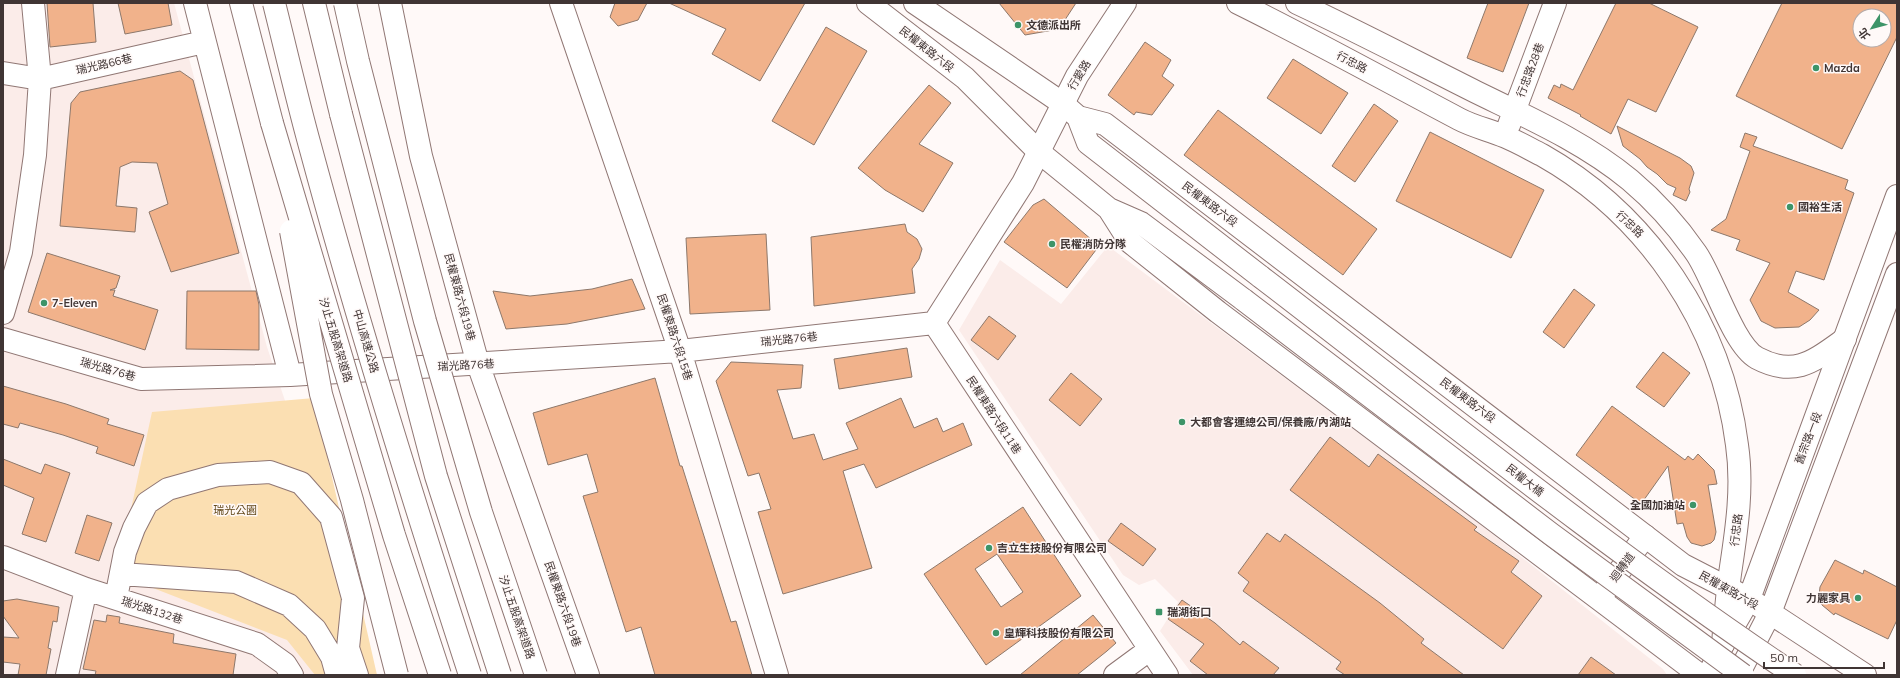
<svg xmlns="http://www.w3.org/2000/svg" width="1900" height="678" font-family="Mulish,'Noto Sans TC',sans-serif">
  <style>
    .built { fill: #fbece9 }
    .green { fill: #fbdfb2 }
    .building { fill: #f1b28b; stroke: #8d786b; fill-rule: evenodd }
    .lines { fill: none; stroke-linecap: round; stroke-linejoin: round }
    .minor-casing { stroke: #907774; stroke-width: 24 }
    .major-casing { stroke: #907774; stroke-width: 24 }
    .highway-casing { stroke: #907774; stroke-width: 24 }
    .minor { stroke: #fff; stroke-width: 22 }
    .major { stroke: #fff; stroke-width: 22 }
    .highway { stroke: #fff; stroke-width: 22 }
    .major-bridge-casing { stroke: #907774; stroke-width: 24; stroke-linecap: butt }
    .highway-bridge-casing { stroke: #907774; stroke-width: 24; stroke-linecap: butt }
    .major-bridge { stroke: #fff; stroke-width: 22 }
    .highway-bridge { stroke: #fff; stroke-width: 22 }
    .poi-dot { fill: #3d9468; stroke: #fff9f8; stroke-width: 1.5 }
    .labels { text-anchor: middle; stroke-width: 3; stroke-linejoin: round; paint-order: stroke }
    .poi-label { font-size: 11px; font-weight: bold; fill: #403534; stroke: #fff9f8; text-anchor: start }
    .street-label { font-size: 11px; fill: #403534; stroke: #fff9f8 }
    .park-label { font-size: 11px; fill: #624819; stroke: #fff9f8 }
  </style>
  <rect width="100%" height="100%" fill="#fff9f8"/>
  <path class="built" d="M 3,3 L 174,3 L 267,347 L 377,675 L 3,675 Z
    M 1108,246 L 1467,514 L 1663,669 L 1667,675 L 1193,675 L 1160,631 L 1178,602 L 1155,579 L 1139,585 L 1123,575 L 959,330 L 1000,260 L 1061,304 Z"/>
  <path class="green" d="M 314,398 L 377,675 L 315,675 L 287,640 L 117,574 L 152,412 Z"/>
  <path class="building" d="M 47,3 L 93,3 L 96,42 L 50,47 Z
    M 118,3 L 168,3 L 172,25 L 125,34 Z
    M 615,3 L 647,3 L 638,20 L 618,26 L 610,17 Z
    M 669,3 L 805,3 L 760,81 L 712,54 L 726,29 Z
    M 999,3 L 1076,3 L 1059,29 L 1025,35 Z
    M 1488,3 L 1529,3 L 1503,72 L 1467,58 Z
    M 1616,3 L 1649,3 L 1698,27 L 1656,112 L 1628,99 L 1611,134 L 1580,116 L 1581,115 L 1548,98 L 1554,85 L 1560,88 L 1561,84 L 1573,90 Z
    M 1782,3 L 1897,3 L 1897,37 L 1842,149 L 1736,96 ZM 1860,16 L 1884,16 L 1884,40 L 1860,40 Z
    M 826,27 L 867,51 L 814,145 L 772,121 Z
    M 1145,42 L 1171,60 L 1162,76 L 1174,85 L 1152,115 L 1136,112 L 1134,115 L 1108,95 Z
    M 1293,59 L 1348,93 L 1321,134 L 1267,98 Z
    M 180,71 L 193,80 L 239,253 L 171,272 L 149,212 L 168,204 L 157,163 L 132,162 L 120,167 L 116,206 L 137,208 L 135,232 L 60,226 L 71,103 L 80,92 Z
    M 929,85 L 951,103 L 919,144 L 953,163 L 923,212 L 885,190 L 858,168 Z
    M 1374,104 L 1398,121 L 1355,182 L 1332,166 Z
    M 1218,110 L 1377,229 L 1343,275 L 1184,155 Z
    M 1617,126 L 1680,158 L 1691,166 L 1694,173 L 1689,189 L 1690,192 L 1686,201 L 1673,195 L 1676,188 L 1667,184 L 1657,174 L 1647,167 L 1640,159 L 1623,146 Z
    M 1430,132 L 1544,190 L 1511,258 L 1396,201 Z
    M 1745,133 L 1757,137 L 1753,146 L 1848,180 L 1845,189 L 1854,193 L 1824,280 L 1796,271 L 1788,292 L 1819,310 L 1810,320 L 1799,327 L 1775,328 L 1761,321 L 1750,300 L 1770,263 L 1736,250 L 1740,240 L 1711,230 L 1726,219 L 1750,151 L 1740,147 Z
    M 1044,199 L 1099,246 L 1067,288 L 1004,242 L 1033,205 Z
    M 905,224 L 907,232 L 917,239 L 922,249 L 919,259 L 912,269 L 915,293 L 814,306 L 811,237 Z
    M 766,234 L 770,310 L 690,314 L 686,238 Z
    M 47,253 L 120,276 L 116,288 L 110,290 L 115,290 L 113,296 L 158,310 L 145,350 L 28,312 Z
    M 632,279 L 645,309 L 567,324 L 506,329 L 493,291 L 530,296 L 592,289 Z
    M 1574,289 L 1595,305 L 1564,348 L 1543,332 Z
    M 187,291 L 256,291 L 259,305 L 259,350 L 186,349 Z
    M 989,316 L 1016,336 L 998,360 L 971,340 Z
    M 907,348 L 912,377 L 839,389 L 834,359 Z
    M 1663,352 L 1690,373 L 1664,407 L 1636,387 Z
    M 731,362 L 803,365 L 801,388 L 777,390 L 793,439 L 814,434 L 823,460 L 858,449 L 846,423 L 901,398 L 914,428 L 937,418 L 943,432 L 963,423 L 972,445 L 876,488 L 864,464 L 843,471 L 872,568 L 783,594 L 758,512 L 771,509 L 759,473 L 748,476 L 716,381 Z
    M 1071,373 L 1102,399 L 1080,426 L 1049,400 Z
    M 655,378 L 680,466 L 682,466 L 731,622 L 736,621 L 752,675 L 655,675 L 641,627 L 626,632 L 583,496 L 598,492 L 587,454 L 548,465 L 533,413 Z
    M 3,386 L 66,404 L 109,419 L 107,424 L 144,435 L 134,466 L 96,453 L 98,447 L 63,435 L 20,423 L 18,428 L 3,424 Z
    M 1612,406 L 1685,460 L 1688,456 L 1693,460 L 1698,454 L 1714,470 L 1717,484 L 1708,485 L 1716,532 L 1714,540 L 1711,543 L 1702,546 L 1691,543 L 1687,537 L 1683,523 L 1677,524 L 1668,466 L 1641,504 L 1576,455 Z
    M 1330,437 L 1369,467 L 1378,454 L 1477,527 L 1474,530 L 1519,561 L 1511,572 L 1542,596 L 1503,649 L 1290,490 Z
    M 3,459 L 41,474 L 45,464 L 70,473 L 46,542 L 22,534 L 34,498 L 3,485 Z
    M 1023,507 L 1081,596 L 986,665 L 924,574 ZM 997,554 L 1023,592 L 1001,607 L 975,569 Z
    M 87,515 L 112,523 L 99,561 L 75,553 Z
    M 1121,523 L 1156,549 L 1143,566 L 1108,541 Z
    M 1267,533 L 1280,542 L 1285,534 L 1380,603 L 1424,639 L 1421,643 L 1464,675 L 1345,675 L 1336,669 L 1341,662 L 1243,591 L 1249,582 L 1238,573 Z
    M 1835,560 L 1863,574 L 1864,570 L 1897,587 L 1897,620 L 1888,639 L 1835,613 L 1834,615 L 1822,605 L 1819,596 L 1820,587 Z
    M 17,599 L 59,607 L 57,622 L 53,621 L 48,648 L 51,649 L 46,675 L 18,675 L 20,664 L 3,662 L 3,637 L 19,638 L 3,616 L 3,601 Z
    M 1182,600 L 1215,623 L 1240,645 L 1243,641 L 1279,668 L 1273,675 L 1208,675 L 1190,661 L 1204,644 L 1168,619 Z
    M 107,615 L 120,617 L 119,623 L 174,634 L 173,643 L 236,654 L 233,675 L 95,675 L 96,671 L 83,669 L 94,620 L 106,622 Z
    M 1093,615 L 1116,643 L 1107,651 L 1077,675 L 1020,675 Z
    M 1591,657 L 1616,675 L 1578,675 Z"/>
  <g class="lines">
    <g class="minor-casing">
      <path id="minor" d="M 195,3 L 290,375
        M 390,3 L 421,156 L 478,364 L 588,675
        M 561,3 L 680,351 L 777,675
        M 1238,3 C 1313,40 1385,80 1459,119 C 1474,127 1490,130 1506,137 C 1518,142 1530,149 1542,155 C 1648,215 1722,325 1737,445 C 1743,486 1737,527 1731,567 C 1727,593 1725,619 1723,644
        M 1297,3 C 1357,31 1416,62 1476,92 C 1529,118 1584,142 1630,180 C 1655,201 1678,227 1696,253 C 1713,277 1733,345 1757,358 C 1795,378 1814,361 1845,339
        M 3,73 L 40,79 L 204,42
        M 1509,125 L 1555,3
        M 3,313 L 21,252 L 35,155 L 40,79 L 33,3
        M 934,323 L 1167,675
        M 934,323 L 1023,183 L 1077,76 L 1125,3
        M 3,339 L 141,379 L 290,375 L 680,351 L 934,323
        M 3,557 L 86,589 L 257,644 L 285,664 L 292,675
        M 121,574 L 236,582 L 289,605 L 315,629 L 332,657 L 337,675
        M 116,598 L 125,552 L 134,528 L 147,503 L 168,489 L 218,475 L 270,472 L 301,483 L 331,517 L 353,598 L 348,648 L 357,675
        M 1600,598 L 1645,536
        M 67,675 L 86,589
        M 1115,675 L 1149,650"/>
    </g>
    <g class="major-casing">
      <path id="major" d="M 868,3 L 965,78 L 1039,152 L 1109,209 L 1141,223 L 1244,300
        M 915,3 L 1062,103 L 1078,117 L 1105,124 L 1683,565 L 1749,599 L 1865,675
        M 1078,117 L 1088,143 L 1261,277
        M 1109,209 L 1130,242 L 1218,312 L 1700,675
        M 1709,675 L 1722,646 L 1749,599 L 1897,196
        M 1738,675 L 1770,613 L 1897,274"/>
    </g>
    <g class="highway-casing">
      <path id="highway" d="M 241,3 L 272,123
        M 314,3 L 341,114"/>
    </g>
    <use href="#minor" class="minor"/>
    <use href="#major" class="major"/>
    <use href="#highway" class="highway"/>
    <g class="major-bridge-casing">
      <path id="major-bridge" d="M 1261,277 C 1437,412 1610,551 1795,675
        M 1244,300 L 1551,534 L 1743,675"/>
    </g>
    <g class="highway-bridge-casing">
      <path id="highway-bridge" d="M 274,3 C 286,51 297,99 310,146 C 358,324 413,500 470,675
        M 345,3 L 358,61 L 425,321 L 481,512 L 536,675
        M 341,114 L 436,476 L 500,675
        M 272,123 L 394,535 L 440,675
        M 291,231 L 321,394 L 352,500 L 397,675"/>
    </g>
    <use href="#major-bridge" class="major-bridge"/>
    <use href="#highway-bridge" class="highway-bridge"/>
  </g>
  <g class="poi-dot">
    <circle cx="1018" cy="25" r="4"/>
    <circle cx="1816" cy="68" r="4"/>
    <circle cx="1790" cy="207" r="4"/>
    <circle cx="1052" cy="244" r="4"/>
    <circle cx="44" cy="303" r="4"/>
    <circle cx="1182" cy="422" r="4"/>
    <circle cx="1693" cy="505" r="4"/>
    <circle cx="989" cy="548" r="4"/>
    <circle cx="1858" cy="598" r="4"/>
    <rect x="1155" y="608" width="8" height="8" rx="2"/>
    <circle cx="996" cy="633" r="4"/>
  </g>
  <g class="labels">
    <g class="poi-label">
      <text x="1026" y="29">文德派出所</text>
      <text x="1824" y="72">Mazda</text>
      <text x="1798" y="211">國裕生活</text>
      <text x="1060" y="248">民權消防分隊</text>
      <text x="52" y="307">7-Eleven</text>
      <text x="1190" y="426">大都會客運總公司/保養廠/內湖站</text>
      <text x="1685" y="509" text-anchor="end">全國加油站</text>
      <text x="997" y="552">吉立生技股份有限公司</text>
      <text x="1850" y="602" text-anchor="end">力麗家具</text>
      <text x="1167" y="616">瑞湖街口</text>
      <text x="1004" y="637">皇輝科技股份有限公司</text>
    </g>
    <g class="street-label">
      <text transform="translate(927 49) rotate(38)" y="4">民權東路六段</text>
      <text transform="translate(1352 62) rotate(28)" y="4">行忠路</text>
      <text transform="translate(104 64) rotate(-13)" y="4">瑞光路66巷</text>
      <text transform="translate(1530 70) rotate(-69)" y="4">行忠路28巷</text>
      <text transform="translate(1079 75) rotate(-58)" y="4">行愛路</text>
      <text transform="translate(1210 204) rotate(37)" y="4">民權東路六段</text>
      <text transform="translate(1630 224) rotate(44)" y="4">行忠路</text>
      <text transform="translate(460 297) rotate(75)" y="4">民權東路六段19巷</text>
      <text transform="translate(675 337) rotate(72)" y="4">民權東路六段15巷</text>
      <text transform="translate(789 339) rotate(-6)" y="4">瑞光路76巷</text>
      <text transform="translate(336 340) rotate(73)" y="4">汐止五股高架道路</text>
      <text transform="translate(366 341) rotate(74)" y="4">中山高速公路</text>
      <text transform="translate(466 365) rotate(-3)" y="4">瑞光路76巷</text>
      <text transform="translate(108 369) rotate(16)" y="4">瑞光路76巷</text>
      <text transform="translate(1468 400) rotate(37)" y="4">民權東路六段</text>
      <text transform="translate(994 415) rotate(57)" y="4">民權東路六段11巷</text>
      <text transform="translate(1808 438) rotate(-69)" y="4">舊宗路一段</text>
      <text transform="translate(1525 480) rotate(38)" y="4">民權大橋</text>
      <text transform="translate(1736 530) rotate(-83)" y="4">行忠路</text>
      <text transform="translate(1622 567) rotate(-54)" y="4">迴轉道</text>
      <text transform="translate(1729 590) rotate(29)" y="4">民權東路六段</text>
      <text transform="translate(563 604) rotate(71)" y="4">民權東路六段19巷</text>
      <text transform="translate(152 610) rotate(18)" y="4">瑞光路132巷</text>
      <text transform="translate(517 617) rotate(71)" y="4">汐止五股高架道路</text>
    </g>
    <g class="park-label">
      <text x="235" y="514">瑞光公園</text>
    </g>
  </g>
  <rect width="1900" height="678" fill="none" stroke="#403534" stroke-width="8"/>
  <g transform="translate(1872 28) rotate(234)"><circle r="19" fill="#fff9f8" stroke="#b3abaa"/>
  <path d="M0-3L7 15L0 10L-7 15Z" fill="#3d9468"/>
  <text y="-6" font-size="11" font-weight="bold" text-anchor="middle" fill="#403534">北</text>
  </g>
  <path d="M1764 662v6h120v-6" fill="none" stroke="#403534" stroke-width="2"/>
  <text x="1770" y="662" font-size="12" fill="#403534" stroke="#fff9f8" stroke-width="3" paint-order="stroke">50 m</text>
</svg>
